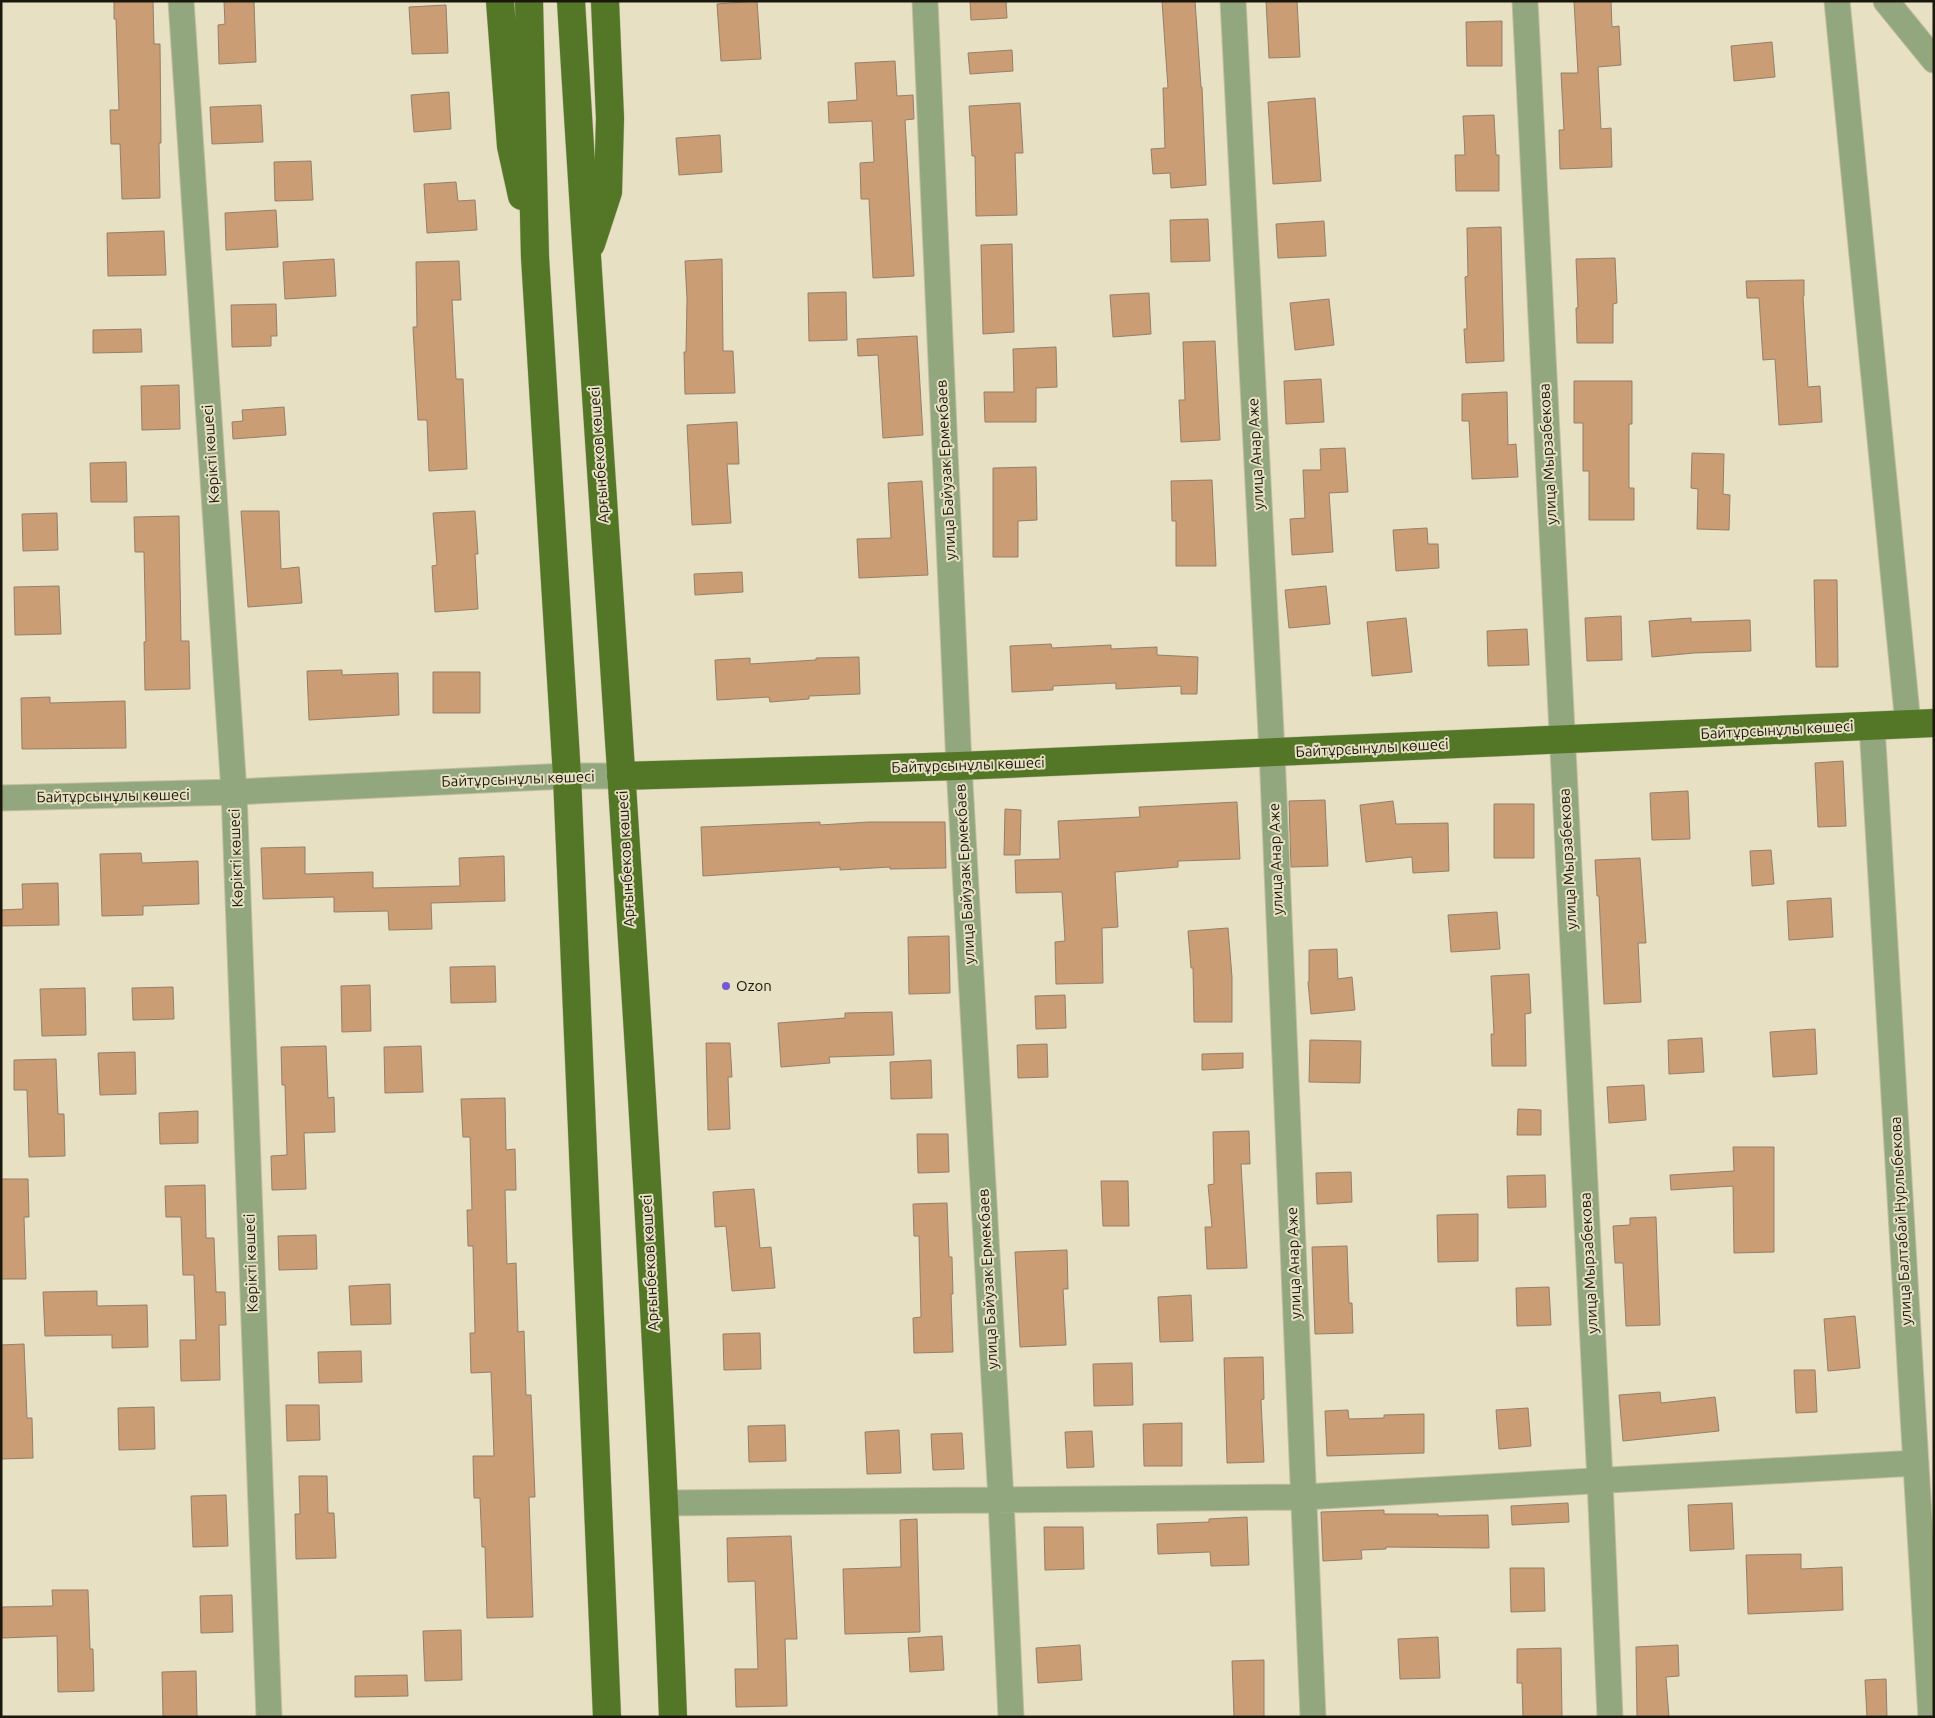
<svg xmlns="http://www.w3.org/2000/svg" width="1935" height="1718" font-family="Ubuntu,sans-serif">
  <style>
    .building { fill: #ca9d74; stroke: #957f6b }
    .lines { fill: none; stroke-linecap: round; stroke-linejoin: round }
    .minor-casing { stroke: #c2bca2; stroke-width: 27 }
    .major-casing { stroke: #c2bca2; stroke-width: 29 }
    .minor { stroke: #93a77f; stroke-width: 25 }
    .major { stroke: #537726; stroke-width: 28 }
    .poi-dot { fill: #765ad5; stroke: #e7e0c3; stroke-width: 2 }
    .labels { text-anchor: middle; stroke-width: 4; stroke-linejoin: round; paint-order: stroke }
    .street-label { font-size: 15px; fill: #1a180d; stroke: #e7e0c3 }
    .poi-label { font-size: 15px; fill: #1a180d; stroke: #e7e0c3; text-anchor: start }
  </style>
  <rect width="100%" height="100%" fill="#e7e0c3"/>
  <path class="building" d="M 114,1 L 153,1 L 154,44 L 160,44 L 161,143 L 159,143 L 160,198 L 122,199 L 120,144 L 111,144 L 110,110 L 119,110 L 116,19 L 114,19 Z
    M 224,1 L 254,1 L 256,62 L 219,64 L 218,25 L 225,24 Z
    M 757,1 L 761,59 L 721,61 L 717,4 Z
    M 970,1 L 1006,1 L 1007,18 L 971,20 Z
    M 1162,1 L 1195,1 L 1201,87 L 1202,87 L 1206,185 L 1171,188 L 1170,173 L 1153,174 L 1151,149 L 1165,148 L 1163,88 L 1168,88 Z
    M 1266,1 L 1297,1 L 1300,57 L 1269,58 Z
    M 1574,1 L 1611,1 L 1612,27 L 1619,26 L 1621,65 L 1598,67 L 1601,129 L 1611,128 L 1612,167 L 1560,169 L 1559,130 L 1564,130 L 1561,73 L 1578,73 Z
    M 446,5 L 448,53 L 412,54 L 409,7 Z
    M 1502,21 L 1502,66 L 1467,66 L 1466,22 Z
    M 1772,42 L 1775,77 L 1734,81 L 1731,46 Z
    M 1012,50 L 1013,71 L 970,74 L 968,53 Z
    M 895,61 L 897,96 L 913,95 L 914,119 L 905,120 L 914,276 L 873,278 L 869,199 L 861,199 L 860,163 L 874,162 L 872,121 L 829,123 L 828,102 L 857,100 L 855,63 Z
    M 449,92 L 451,129 L 414,132 L 411,95 Z
    M 1315,98 L 1321,181 L 1273,184 L 1268,102 Z
    M 1020,103 L 1023,153 L 1015,153 L 1017,215 L 976,216 L 975,156 L 972,156 L 969,106 Z
    M 261,105 L 263,142 L 212,144 L 210,107 Z
    M 1494,115 L 1496,155 L 1499,155 L 1499,191 L 1456,191 L 1455,155 L 1465,155 L 1463,116 Z
    M 720,135 L 722,172 L 679,175 L 676,138 Z
    M 311,161 L 313,200 L 275,201 L 274,162 Z
    M 456,182 L 458,201 L 475,200 L 477,230 L 427,233 L 424,184 Z
    M 276,210 L 278,247 L 226,250 L 225,213 Z
    M 1208,219 L 1210,261 L 1171,262 L 1170,220 Z
    M 1324,221 L 1326,256 L 1278,258 L 1276,224 Z
    M 1501,227 L 1504,361 L 1466,363 L 1464,329 L 1467,329 L 1465,277 L 1468,276 L 1467,228 Z
    M 164,231 L 166,275 L 108,276 L 107,233 Z
    M 1012,244 L 1014,332 L 983,334 L 981,245 Z
    M 1615,258 L 1617,303 L 1613,304 L 1613,343 L 1577,343 L 1576,308 L 1578,308 L 1576,259 Z
    M 334,259 L 336,296 L 285,299 L 283,262 Z
    M 722,259 L 723,351 L 733,351 L 735,393 L 685,394 L 684,352 L 686,352 L 687,299 L 685,261 Z
    M 459,261 L 461,300 L 452,300 L 456,379 L 463,379 L 467,469 L 429,471 L 427,420 L 418,420 L 413,327 L 417,327 L 416,262 Z
    M 1804,280 L 1804,296 L 1803,296 L 1808,387 L 1820,386 L 1822,422 L 1779,425 L 1775,359 L 1763,360 L 1759,298 L 1747,298 L 1746,281 Z
    M 846,292 L 847,340 L 809,341 L 808,293 Z
    M 1149,293 L 1151,334 L 1113,337 L 1110,295 Z
    M 1329,299 L 1334,345 L 1295,350 L 1290,303 Z
    M 276,304 L 277,336 L 271,336 L 271,346 L 232,347 L 231,305 Z
    M 141,329 L 142,352 L 93,353 L 93,330 Z
    M 917,336 L 923,435 L 883,438 L 878,355 L 858,356 L 857,339 Z
    M 1215,341 L 1220,440 L 1181,442 L 1179,400 L 1185,400 L 1183,342 Z
    M 1056,347 L 1057,387 L 1036,388 L 1036,422 L 985,422 L 984,392 L 1014,392 L 1013,349 Z
    M 1321,379 L 1324,422 L 1286,424 L 1284,381 Z
    M 1574,381 L 1632,381 L 1632,424 L 1629,424 L 1629,488 L 1634,488 L 1634,520 L 1589,520 L 1589,471 L 1583,471 L 1583,423 L 1574,423 Z
    M 179,385 L 180,429 L 142,430 L 141,386 Z
    M 1507,392 L 1508,445 L 1516,444 L 1518,477 L 1472,479 L 1469,421 L 1462,421 L 1462,394 Z
    M 284,407 L 286,435 L 233,439 L 232,422 L 243,421 L 242,410 Z
    M 737,422 L 739,464 L 727,464 L 731,523 L 692,525 L 687,425 Z
    M 1345,448 L 1348,492 L 1329,493 L 1333,552 L 1292,555 L 1290,519 L 1305,518 L 1303,470 L 1321,470 L 1320,449 Z
    M 1692,453 L 1724,454 L 1723,494 L 1730,495 L 1729,530 L 1697,529 L 1698,489 L 1691,488 Z
    M 126,462 L 127,502 L 91,502 L 90,463 Z
    M 1036,467 L 1037,520 L 1018,521 L 1018,557 L 993,557 L 993,468 Z
    M 1212,480 L 1216,566 L 1176,566 L 1176,521 L 1172,521 L 1171,481 Z
    M 922,481 L 928,575 L 859,578 L 857,539 L 891,538 L 888,483 Z
    M 241,511 L 279,511 L 281,569 L 299,567 L 302,603 L 248,607 Z
    M 475,511 L 478,554 L 475,554 L 478,609 L 435,612 L 432,566 L 437,565 L 433,513 Z
    M 57,513 L 58,550 L 23,551 L 22,514 Z
    M 179,516 L 181,641 L 189,641 L 190,689 L 145,690 L 144,642 L 146,642 L 144,552 L 135,552 L 134,517 Z
    M 1427,528 L 1428,544 L 1438,544 L 1439,568 L 1396,571 L 1393,530 Z
    M 742,572 L 743,592 L 695,595 L 694,574 Z
    M 1814,580 L 1837,580 L 1838,667 L 1816,667 Z
    M 59,586 L 61,634 L 15,635 L 14,587 Z
    M 1326,586 L 1330,624 L 1289,628 L 1285,590 Z
    M 1621,616 L 1622,660 L 1587,661 L 1585,618 Z
    M 1406,618 L 1412,672 L 1372,676 L 1367,622 Z
    M 1691,618 L 1691,622 L 1750,620 L 1751,651 L 1694,653 L 1652,657 L 1649,621 Z
    M 1527,629 L 1529,665 L 1488,666 L 1487,631 Z
    M 1051,644 L 1052,648 L 1111,645 L 1111,649 L 1157,647 L 1157,655 L 1198,657 L 1197,694 L 1181,694 L 1181,686 L 1116,689 L 1116,683 L 1053,686 L 1053,690 L 1012,692 L 1010,646 Z
    M 859,657 L 860,694 L 809,696 L 809,699 L 770,702 L 769,697 L 717,700 L 715,660 L 750,658 L 750,664 L 816,660 L 816,658 Z
    M 342,670 L 342,675 L 398,673 L 399,715 L 309,720 L 307,671 Z
    M 433,672 L 480,672 L 480,713 L 433,713 Z
    M 50,697 L 50,703 L 125,701 L 126,748 L 22,749 L 21,698 Z
    M 1843,761 L 1846,826 L 1818,827 L 1815,763 Z
    M 1688,791 L 1690,839 L 1652,840 L 1650,793 Z
    M 1325,800 L 1328,866 L 1291,867 L 1289,801 Z
    M 1393,801 L 1396,824 L 1448,823 L 1449,871 L 1413,873 L 1412,857 L 1366,862 L 1360,805 Z
    M 1237,802 L 1240,859 L 1178,861 L 1178,867 L 1115,872 L 1118,927 L 1102,928 L 1103,983 L 1056,984 L 1055,942 L 1065,941 L 1062,892 L 1016,893 L 1015,860 L 1060,859 L 1058,821 L 1140,817 L 1139,807 Z
    M 1494,804 L 1534,804 L 1534,858 L 1494,858 Z
    M 1005,809 L 1021,810 L 1020,855 L 1004,855 Z
    M 820,822 L 820,825 L 869,822 L 945,822 L 946,868 L 890,869 L 890,867 L 840,870 L 840,867 L 703,876 L 701,827 Z
    M 305,847 L 305,874 L 373,872 L 373,888 L 460,886 L 459,858 L 504,856 L 505,901 L 431,903 L 432,929 L 389,930 L 388,911 L 334,912 L 334,897 L 263,899 L 261,848 Z
    M 1771,850 L 1774,884 L 1752,886 L 1750,851 Z
    M 141,853 L 142,863 L 198,861 L 199,904 L 143,906 L 143,915 L 102,916 L 100,854 Z
    M 1640,858 L 1646,943 L 1638,943 L 1641,1002 L 1604,1004 L 1599,896 L 1597,896 L 1595,860 Z
    M 58,883 L 59,925 L 1,926 L 1,910 L 23,909 L 22,884 Z
    M 1831,898 L 1833,937 L 1789,940 L 1787,901 Z
    M 1497,912 L 1500,949 L 1451,952 L 1448,915 Z
    M 1228,928 L 1232,977 L 1232,1022 L 1194,1022 L 1193,968 L 1191,968 L 1188,931 Z
    M 949,936 L 950,993 L 909,994 L 908,937 Z
    M 1337,949 L 1338,979 L 1352,977 L 1355,1010 L 1311,1014 L 1308,982 L 1309,982 L 1309,950 Z
    M 495,966 L 496,1002 L 451,1003 L 450,967 Z
    M 1529,974 L 1531,1013 L 1525,1014 L 1526,1066 L 1492,1066 L 1491,1034 L 1494,1034 L 1491,976 Z
    M 370,985 L 371,1031 L 342,1032 L 341,986 Z
    M 173,987 L 174,1019 L 133,1020 L 132,988 Z
    M 85,988 L 86,1035 L 42,1036 L 40,989 Z
    M 1065,995 L 1066,1028 L 1036,1029 L 1035,996 Z
    M 892,1012 L 894,1055 L 829,1057 L 830,1063 L 781,1067 L 778,1023 L 845,1018 L 845,1013 Z
    M 1815,1029 L 1817,1074 L 1773,1077 L 1770,1032 Z
    M 1702,1038 L 1704,1072 L 1669,1074 L 1668,1040 Z
    M 1310,1040 L 1361,1041 L 1360,1083 L 1309,1082 Z
    M 706,1043 L 730,1043 L 732,1077 L 728,1077 L 730,1129 L 708,1130 Z
    M 1047,1044 L 1048,1077 L 1018,1078 L 1017,1045 Z
    M 326,1046 L 328,1098 L 334,1097 L 335,1132 L 304,1133 L 306,1189 L 272,1190 L 271,1156 L 287,1155 L 285,1085 L 282,1085 L 281,1047 Z
    M 421,1046 L 423,1092 L 385,1093 L 384,1047 Z
    M 135,1052 L 136,1094 L 100,1095 L 98,1053 Z
    M 1243,1053 L 1243,1068 L 1202,1070 L 1202,1054 Z
    M 56,1059 L 58,1114 L 64,1114 L 65,1156 L 29,1157 L 27,1090 L 14,1090 L 14,1060 Z
    M 931,1060 L 932,1098 L 891,1099 L 890,1062 Z
    M 1644,1085 L 1646,1120 L 1609,1123 L 1607,1087 Z
    M 505,1098 L 506,1150 L 515,1149 L 516,1190 L 505,1190 L 507,1264 L 516,1263 L 518,1332 L 524,1331 L 526,1395 L 531,1395 L 535,1497 L 529,1497 L 533,1617 L 487,1618 L 485,1547 L 482,1547 L 480,1498 L 474,1498 L 473,1456 L 494,1456 L 491,1372 L 471,1373 L 470,1333 L 475,1333 L 473,1246 L 468,1246 L 467,1210 L 472,1210 L 470,1137 L 463,1137 L 461,1099 Z
    M 1518,1109 L 1541,1110 L 1541,1135 L 1517,1135 Z
    M 198,1111 L 198,1143 L 160,1144 L 159,1113 Z
    M 1249,1131 L 1250,1164 L 1241,1164 L 1247,1268 L 1207,1269 L 1205,1227 L 1212,1227 L 1208,1185 L 1214,1184 L 1213,1132 Z
    M 917,1134 L 948,1134 L 949,1172 L 918,1173 Z
    M 1733,1147 L 1774,1147 L 1774,1252 L 1734,1253 L 1733,1186 L 1671,1190 L 1670,1175 L 1734,1171 Z
    M 1351,1172 L 1352,1202 L 1317,1204 L 1316,1173 Z
    M 1545,1175 L 1546,1207 L 1508,1208 L 1507,1176 Z
    M 1,1179 L 28,1179 L 29,1217 L 24,1217 L 26,1279 L 1,1279 Z
    M 1101,1181 L 1128,1181 L 1129,1226 L 1103,1226 Z
    M 205,1185 L 206,1238 L 214,1238 L 216,1292 L 225,1292 L 226,1325 L 219,1325 L 220,1380 L 181,1381 L 180,1340 L 196,1340 L 194,1275 L 183,1275 L 181,1217 L 166,1217 L 165,1186 Z
    M 754,1189 L 760,1248 L 771,1247 L 775,1288 L 732,1291 L 726,1226 L 715,1227 L 713,1192 Z
    M 947,1203 L 949,1257 L 952,1257 L 953,1294 L 951,1294 L 953,1352 L 914,1353 L 913,1318 L 921,1317 L 919,1236 L 914,1236 L 913,1204 Z
    M 1478,1214 L 1478,1261 L 1438,1262 L 1437,1215 Z
    M 1656,1217 L 1660,1325 L 1626,1326 L 1623,1263 L 1615,1263 L 1613,1226 L 1630,1225 L 1630,1218 Z
    M 316,1235 L 317,1269 L 279,1270 L 278,1236 Z
    M 1347,1246 L 1349,1303 L 1352,1303 L 1353,1333 L 1315,1334 L 1312,1247 Z
    M 1067,1250 L 1068,1289 L 1063,1289 L 1066,1345 L 1020,1347 L 1015,1252 Z
    M 390,1284 L 391,1324 L 351,1325 L 349,1286 Z
    M 1549,1287 L 1551,1325 L 1517,1326 L 1516,1288 Z
    M 97,1291 L 97,1306 L 147,1305 L 148,1347 L 112,1348 L 112,1335 L 45,1336 L 43,1292 Z
    M 1191,1295 L 1193,1341 L 1160,1342 L 1158,1297 Z
    M 1855,1316 L 1860,1368 L 1828,1371 L 1824,1319 Z
    M 760,1333 L 761,1369 L 724,1370 L 723,1334 Z
    M 24,1344 L 27,1418 L 32,1418 L 33,1458 L 1,1459 L 1,1345 Z
    M 361,1351 L 362,1382 L 319,1383 L 318,1352 Z
    M 1263,1357 L 1264,1399 L 1261,1400 L 1264,1462 L 1227,1463 L 1224,1358 Z
    M 1132,1363 L 1133,1405 L 1094,1406 L 1093,1364 Z
    M 1794,1370 L 1815,1370 L 1817,1412 L 1796,1413 Z
    M 1660,1392 L 1661,1403 L 1715,1397 L 1719,1431 L 1623,1441 L 1619,1395 Z
    M 286,1405 L 319,1405 L 320,1440 L 287,1441 Z
    M 154,1407 L 155,1449 L 119,1450 L 118,1408 Z
    M 1528,1408 L 1531,1446 L 1499,1449 L 1496,1410 Z
    M 1348,1410 L 1349,1419 L 1384,1418 L 1384,1415 L 1424,1414 L 1424,1453 L 1327,1456 L 1325,1411 Z
    M 1182,1423 L 1182,1466 L 1144,1466 L 1143,1424 Z
    M 785,1425 L 786,1461 L 749,1462 L 748,1426 Z
    M 899,1430 L 901,1473 L 867,1474 L 865,1432 Z
    M 1092,1431 L 1094,1467 L 1067,1468 L 1065,1432 Z
    M 962,1433 L 964,1469 L 933,1470 L 931,1434 Z
    M 299,1476 L 327,1476 L 328,1513 L 334,1513 L 336,1558 L 296,1559 L 295,1514 L 300,1514 Z
    M 226,1495 L 228,1546 L 193,1547 L 191,1496 Z
    M 1568,1503 L 1569,1522 L 1512,1525 L 1511,1506 Z
    M 1732,1503 L 1734,1549 L 1690,1551 L 1688,1505 Z
    M 1384,1510 L 1384,1514 L 1438,1514 L 1438,1516 L 1488,1515 L 1489,1548 L 1386,1547 L 1386,1549 L 1361,1550 L 1362,1559 L 1323,1561 L 1321,1512 Z
    M 1247,1517 L 1249,1565 L 1211,1566 L 1210,1552 L 1158,1554 L 1157,1524 L 1209,1522 L 1209,1519 Z
    M 917,1519 L 920,1632 L 845,1634 L 843,1569 L 901,1567 L 900,1520 Z
    M 1044,1527 L 1083,1527 L 1084,1569 L 1045,1570 Z
    M 791,1536 L 797,1639 L 785,1639 L 787,1706 L 736,1707 L 735,1669 L 758,1669 L 755,1581 L 728,1582 L 727,1538 Z
    M 1801,1554 L 1801,1569 L 1842,1567 L 1843,1610 L 1748,1614 L 1746,1555 Z
    M 1510,1568 L 1544,1568 L 1545,1611 L 1511,1612 Z
    M 52,1590 L 88,1590 L 90,1649 L 93,1649 L 94,1691 L 58,1692 L 57,1636 L 2,1638 L 2,1607 L 53,1606 Z
    M 232,1595 L 233,1632 L 201,1633 L 200,1596 Z
    M 461,1630 L 462,1680 L 425,1681 L 423,1631 Z
    M 942,1636 L 944,1670 L 910,1672 L 908,1638 Z
    M 1438,1637 L 1440,1678 L 1400,1679 L 1398,1639 Z
    M 1080,1645 L 1082,1680 L 1038,1683 L 1036,1648 Z
    M 1678,1645 L 1679,1676 L 1666,1677 L 1669,1717 L 1637,1717 L 1636,1647 Z
    M 1561,1648 L 1562,1717 L 1523,1717 L 1522,1683 L 1517,1683 L 1517,1649 Z
    M 1264,1660 L 1264,1717 L 1234,1717 L 1232,1661 Z
    M 196,1671 L 197,1717 L 163,1717 L 162,1672 Z
    M 407,1675 L 408,1696 L 355,1697 L 355,1676 Z
    M 1886,1679 L 1887,1717 L 1867,1717 L 1865,1680 Z"/>
  <g class="lines">
    <g class="minor-casing">
      <path id="minor" d="M 181,1 L 234,792 L 269,1717
        M 925,1 L 959,766 L 1001,1500 L 1011,1717
        M 1233,1 L 1272,752 L 1313,1717
        M 1525,1 L 1600,1480 L 1610,1717
        M 1837,1 L 1908,724
        M 1886,1 L 1934,60
        M 1872,726 L 1931,1717
        M 1,798 L 234,792 L 567,776 L 621,776
        M 665,1503 L 1304,1497 L 1916,1463"/>
    </g>
    <g class="major-casing">
      <path id="major" d="M 500,1 L 511,146 L 522,196
        M 529,1 L 535,257 L 567,776 L 607,1717
        M 571,1 C 605,573 652,1144 673,1717
        M 591,244 L 608,192 L 610,118 L 605,1
        M 621,776 L 959,766 L 1934,723"/>
    </g>
    <use href="#minor" class="minor"/>
    <use href="#major" class="major"/>
  </g>
  <circle class="poi-dot" cx="726" cy="986" r="5"/>
  <g class="labels">
    <g class="street-label">
      <text transform="translate(211 454) rotate(-94)" y="5">Көрікті көшесі</text>
      <text transform="translate(1256 454) rotate(-93)" y="5">улица Анар Аже</text>
      <text transform="translate(1548 454) rotate(-93)" y="5">улица Мырзабекова</text>
      <text transform="translate(599 455) rotate(-94)" y="5">Арғынбеков көшесі</text>
      <text transform="translate(946 470) rotate(-93)" y="5">улица Байузак Ермекбаев</text>
      <text transform="translate(1777 730) rotate(-3)" y="5">Байтұрсынұлы көшесі</text>
      <text transform="translate(1372 748) rotate(-3)" y="5">Байтұрсынұлы көшесі</text>
      <text transform="translate(968 765) rotate(-2)" y="5">Байтұрсынұлы көшесі</text>
      <text transform="translate(518 779) rotate(-2)" y="5">Байтұрсынұлы көшесі</text>
      <text transform="translate(113 796) rotate(-1)" y="5">Байтұрсынұлы көшесі</text>
      <text transform="translate(236 858) rotate(-92)" y="5">Көрікті көшесі</text>
      <text transform="translate(626 859) rotate(-93)" y="5">Арғынбеков көшесі</text>
      <text transform="translate(1276 859) rotate(-92)" y="5">улица Анар Аже</text>
      <text transform="translate(1568 859) rotate(-93)" y="5">улица Мырзабекова</text>
      <text transform="translate(965 874) rotate(-93)" y="5">улица Байузак Ермекбаев</text>
      <text transform="translate(1901 1221) rotate(-93)" y="5">улица Балтабай Нурлыбекова</text>
      <text transform="translate(251 1263) rotate(-92)" y="5">Көрікті көшесі</text>
      <text transform="translate(650 1263) rotate(-93)" y="5">Арғынбеков көшесі</text>
      <text transform="translate(1294 1263) rotate(-92)" y="5">улица Анар Аже</text>
      <text transform="translate(1589 1263) rotate(-93)" y="5">улица Мырзабекова</text>
      <text transform="translate(988 1279) rotate(-93)" y="5">улица Байузак Ермекбаев</text>
    </g>
    <g class="poi-label">
      <text x="736" y="991">Ozon</text>
    </g>
  </g>
  <rect width="1935" height="1718" fill="none" stroke="#1a180d" stroke-width="5"/>
</svg>
